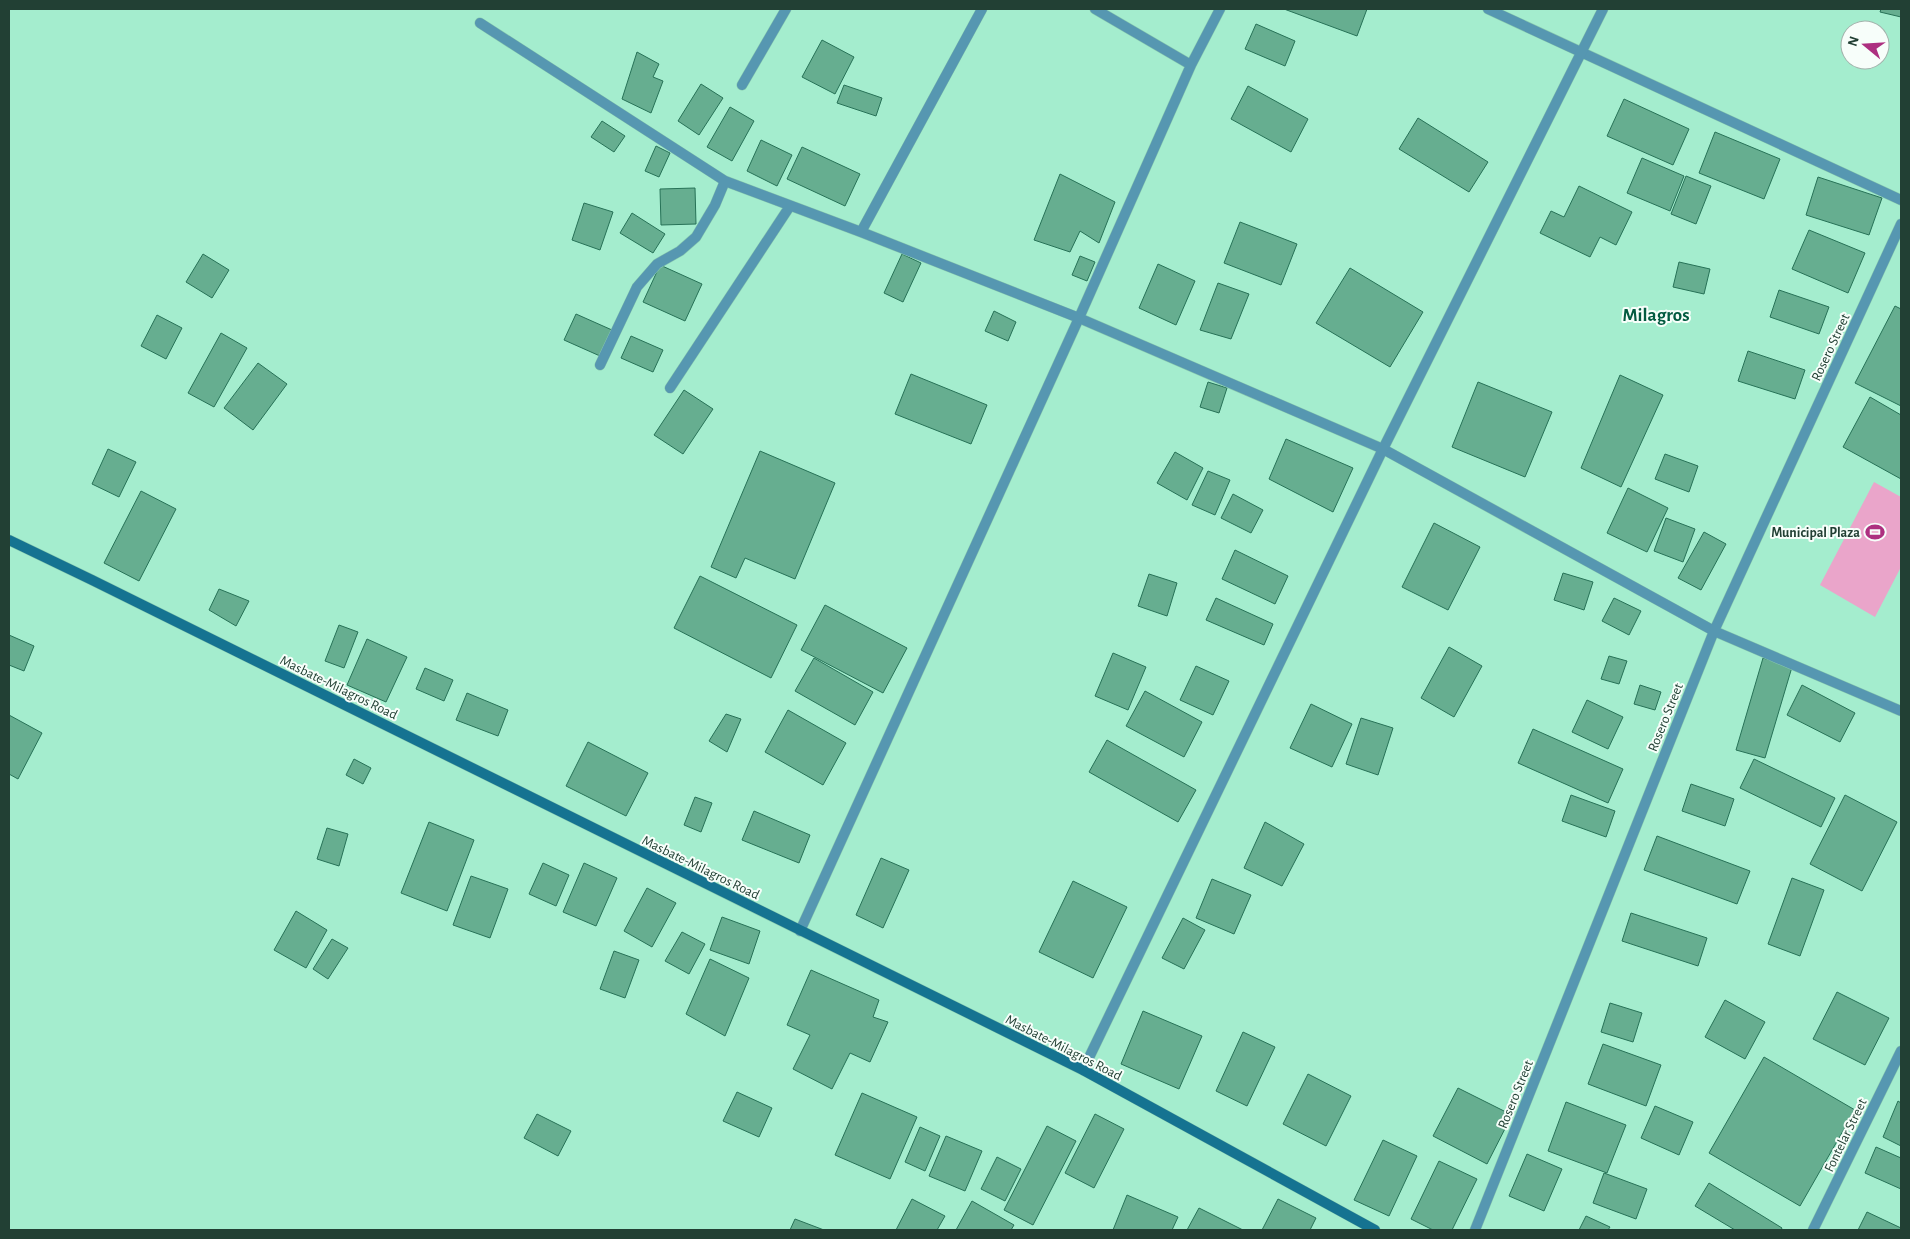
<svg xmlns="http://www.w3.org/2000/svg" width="1910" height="1239" font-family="'Alegreya Sans',sans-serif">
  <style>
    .green { fill: #eaa5ca }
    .building { fill: #66ae90; stroke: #277257 }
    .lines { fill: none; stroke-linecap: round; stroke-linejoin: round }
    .minor-casing { stroke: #8acaaf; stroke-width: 11 }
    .tertiary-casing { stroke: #8acaaf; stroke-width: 11 }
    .secondary-casing { stroke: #8acaaf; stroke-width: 11 }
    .minor { stroke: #5697b1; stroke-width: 10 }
    .tertiary { stroke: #5697b1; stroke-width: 10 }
    .secondary { stroke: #157391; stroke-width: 10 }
    .labels { text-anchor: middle; stroke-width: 4; stroke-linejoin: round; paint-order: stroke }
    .street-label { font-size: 14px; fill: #224034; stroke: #f7fefa }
    .poi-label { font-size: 14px; font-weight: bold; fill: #224034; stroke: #f7fefa; text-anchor: end }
    .district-label { font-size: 19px; font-weight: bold; fill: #035b41; stroke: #f7fefa }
  </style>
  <rect width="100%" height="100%" fill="#a4edce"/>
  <path class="green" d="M 1874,482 L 1901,497 L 1901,567 L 1875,617 L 1820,585 Z"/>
  <path class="building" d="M 1284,9 L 1367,9 L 1357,36 Z
    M 1881,9 L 1901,9 L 1901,17 L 1880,12 Z
    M 1256,24 L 1295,41 L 1285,66 L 1245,49 Z
    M 822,40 L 854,57 L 835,94 L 802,77 Z
    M 637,52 L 659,64 L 653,77 L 663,81 L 651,113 L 622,99 Z
    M 701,84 L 723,98 L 699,135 L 678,121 Z
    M 844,85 L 882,98 L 876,116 L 837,103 Z
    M 1248,86 L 1308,119 L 1291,152 L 1231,119 Z
    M 1624,99 L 1689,129 L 1673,165 L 1607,136 Z
    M 730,107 L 754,121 L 732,161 L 707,147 Z
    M 1418,118 L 1488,162 L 1469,192 L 1399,149 Z
    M 602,121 L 625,136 L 614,152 L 591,137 Z
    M 1715,132 L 1780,159 L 1764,199 L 1699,173 Z
    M 761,140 L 792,155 L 777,186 L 747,171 Z
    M 656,146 L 670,153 L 659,177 L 645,171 Z
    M 802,147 L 860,174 L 845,206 L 787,179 Z
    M 1642,158 L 1684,176 L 1670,211 L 1627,193 Z
    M 1060,174 L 1115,202 L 1099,243 L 1080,231 L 1070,252 L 1034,240 Z
    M 1686,176 L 1711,186 L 1696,224 L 1671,214 Z
    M 1818,177 L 1882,198 L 1869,235 L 1806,215 Z
    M 1579,186 L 1632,212 L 1616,245 L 1600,237 L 1590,257 L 1540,233 L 1551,211 L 1564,217 Z
    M 695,188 L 696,224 L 661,225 L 660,189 Z
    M 584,203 L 613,212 L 600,250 L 572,240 Z
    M 632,213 L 665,234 L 653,253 L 620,233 Z
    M 1240,222 L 1297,244 L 1281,285 L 1224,263 Z
    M 1809,230 L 1865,253 L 1848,293 L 1792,269 Z
    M 203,254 L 229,270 L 212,298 L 186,282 Z
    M 902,254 L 921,263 L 903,302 L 884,293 Z
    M 1080,256 L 1095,262 L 1087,281 L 1072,275 Z
    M 1679,262 L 1710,269 L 1704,294 L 1673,287 Z
    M 1158,264 L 1195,281 L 1176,325 L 1139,308 Z
    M 660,265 L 702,284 L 685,321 L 643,302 Z
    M 1350,268 L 1423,312 L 1390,367 L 1316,323 Z
    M 1218,283 L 1249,294 L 1231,339 L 1200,330 Z
    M 1779,290 L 1829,307 L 1819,334 L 1770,317 Z
    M 1895,306 L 1901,309 L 1901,406 L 1855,383 Z
    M 994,311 L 1016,322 L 1008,341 L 985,331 Z
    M 576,314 L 612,330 L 600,356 L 564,340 Z
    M 157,315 L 182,328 L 166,359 L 141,346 Z
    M 221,333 L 247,348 L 214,407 L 188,393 Z
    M 631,336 L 663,350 L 653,372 L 621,358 Z
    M 1748,351 L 1805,370 L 1795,399 L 1738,381 Z
    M 258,363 L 287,384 L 253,430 L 224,408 Z
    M 911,374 L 987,405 L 971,444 L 895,414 Z
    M 1620,375 L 1663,395 L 1621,487 L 1581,468 Z
    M 1208,382 L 1227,388 L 1219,413 L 1200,407 Z
    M 1478,382 L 1552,412 L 1525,477 L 1452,447 Z
    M 684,390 L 713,409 L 683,454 L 654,435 Z
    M 1870,397 L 1901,415 L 1901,479 L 1843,447 Z
    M 1286,439 L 1353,468 L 1333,512 L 1269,479 Z
    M 108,449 L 136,462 L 119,497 L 92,484 Z
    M 760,451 L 835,483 L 795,579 L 745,558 L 736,578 L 711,567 Z
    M 1175,452 L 1203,468 L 1187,500 L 1157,483 Z
    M 1665,454 L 1698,466 L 1689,492 L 1655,479 Z
    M 1208,471 L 1230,480 L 1215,515 L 1192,505 Z
    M 1628,488 L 1668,508 L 1647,552 L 1607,533 Z
    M 141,491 L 176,509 L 139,581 L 104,563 Z
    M 1233,494 L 1263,510 L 1251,533 L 1221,518 Z
    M 1666,518 L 1695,529 L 1683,562 L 1654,551 Z
    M 1434,523 L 1480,547 L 1448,610 L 1402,587 Z
    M 1704,532 L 1726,544 L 1701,590 L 1678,578 Z
    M 1235,550 L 1288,576 L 1275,604 L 1222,579 Z
    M 1563,573 L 1593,582 L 1584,610 L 1554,600 Z
    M 1149,574 L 1177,583 L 1167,616 L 1138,606 Z
    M 700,576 L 797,625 L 771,678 L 674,628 Z
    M 219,589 L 249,601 L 236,626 L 209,610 Z
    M 1216,598 L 1273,624 L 1264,645 L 1206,620 Z
    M 1614,598 L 1641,611 L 1629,635 L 1602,621 Z
    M 825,605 L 907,648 L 883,693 L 801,650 Z
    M 339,625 L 358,632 L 344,668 L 325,661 Z
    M 9,635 L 34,646 L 24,671 L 9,665 Z
    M 367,639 L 407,657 L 386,702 L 347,685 Z
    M 1449,647 L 1482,666 L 1454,717 L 1421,698 Z
    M 1113,653 L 1146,667 L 1128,710 L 1095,696 Z
    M 1609,656 L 1627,661 L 1619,684 L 1601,679 Z
    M 814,658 L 873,692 L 855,725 L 795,691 Z
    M 1763,658 L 1792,667 L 1765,758 L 1736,750 Z
    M 1196,666 L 1229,681 L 1213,715 L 1180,700 Z
    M 425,668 L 453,680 L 444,701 L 416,689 Z
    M 1640,685 L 1661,692 L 1655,710 L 1634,704 Z
    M 1802,685 L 1855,713 L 1840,742 L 1787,715 Z
    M 1145,691 L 1202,722 L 1184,757 L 1126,726 Z
    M 467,693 L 508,710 L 498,736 L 456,720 Z
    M 1587,700 L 1623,717 L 1608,749 L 1572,732 Z
    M 1311,704 L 1352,724 L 1332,767 L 1290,748 Z
    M 788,710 L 846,743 L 823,785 L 765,752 Z
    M 726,714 L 741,719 L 727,752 L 709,741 Z
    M 9,715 L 42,733 L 18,779 L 9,774 Z
    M 1361,718 L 1393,728 L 1378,775 L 1346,764 Z
    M 1533,729 L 1623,769 L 1608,803 L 1518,763 Z
    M 1107,740 L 1196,790 L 1178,822 L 1089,772 Z
    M 588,742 L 648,773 L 626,816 L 566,786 Z
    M 354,759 L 371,768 L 363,784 L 346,775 Z
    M 1754,759 L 1835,798 L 1821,827 L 1740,788 Z
    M 1691,784 L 1734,799 L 1725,826 L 1682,811 Z
    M 1571,795 L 1615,811 L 1606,837 L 1562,821 Z
    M 1845,795 L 1897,822 L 1862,891 L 1810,864 Z
    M 695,797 L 712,803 L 701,832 L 684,825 Z
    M 754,811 L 810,835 L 799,863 L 742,840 Z
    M 429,822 L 474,840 L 447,911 L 401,893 Z
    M 1265,822 L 1304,844 L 1282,886 L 1244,868 Z
    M 327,828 L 348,834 L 339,866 L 317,859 Z
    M 1657,836 L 1750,871 L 1737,904 L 1644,870 Z
    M 881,858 L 909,870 L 883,928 L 856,915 Z
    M 543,863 L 569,875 L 556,906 L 529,894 Z
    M 584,863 L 617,878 L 596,926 L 563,912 Z
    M 471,876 L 508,889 L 490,938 L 453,925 Z
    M 1792,878 L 1824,890 L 1800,956 L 1768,944 Z
    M 1212,879 L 1251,895 L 1234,934 L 1196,918 Z
    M 1073,881 L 1127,907 L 1093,978 L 1039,952 Z
    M 647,888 L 676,903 L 652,947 L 624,931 Z
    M 296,911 L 327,930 L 306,968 L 274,950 Z
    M 1631,913 L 1707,938 L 1698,966 L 1622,941 Z
    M 722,917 L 760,931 L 749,964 L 710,950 Z
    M 1183,918 L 1205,930 L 1184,969 L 1162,958 Z
    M 682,932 L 705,944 L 689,974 L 665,961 Z
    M 332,939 L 348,948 L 328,979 L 313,969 Z
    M 614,951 L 639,960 L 625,998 L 600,989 Z
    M 710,959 L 749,978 L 725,1036 L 686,1014 Z
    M 811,970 L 879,1000 L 873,1017 L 888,1022 L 870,1062 L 850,1053 L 832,1089 L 793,1069 L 810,1035 L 787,1025 Z
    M 1837,992 L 1889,1018 L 1865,1065 L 1813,1039 Z
    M 1725,1000 L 1765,1022 L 1745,1059 L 1705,1037 Z
    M 1610,1003 L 1642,1013 L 1633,1042 L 1601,1032 Z
    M 1143,1011 L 1202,1036 L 1179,1089 L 1121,1064 Z
    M 1243,1032 L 1275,1047 L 1247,1106 L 1216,1091 Z
    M 1603,1044 L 1661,1065 L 1646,1106 L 1588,1084 Z
    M 1764,1057 L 1855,1110 L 1800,1206 L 1709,1153 Z
    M 1308,1074 L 1351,1096 L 1326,1146 L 1283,1124 Z
    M 1458,1088 L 1512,1115 L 1487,1164 L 1433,1136 Z
    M 737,1092 L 772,1108 L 759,1137 L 723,1121 Z
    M 862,1093 L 917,1117 L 890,1179 L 835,1155 Z
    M 1898,1101 L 1901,1103 L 1901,1146 L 1883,1137 Z
    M 1566,1102 L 1626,1125 L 1607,1173 L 1548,1151 Z
    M 1655,1106 L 1693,1122 L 1679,1155 L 1641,1138 Z
    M 537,1114 L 571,1131 L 558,1156 L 524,1138 Z
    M 1095,1114 L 1124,1129 L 1094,1188 L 1065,1173 Z
    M 1047,1126 L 1076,1141 L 1033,1225 L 1004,1210 Z
    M 920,1127 L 940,1136 L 925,1171 L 905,1162 Z
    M 946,1136 L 982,1151 L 965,1191 L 929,1176 Z
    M 1383,1140 L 1417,1156 L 1389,1216 L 1354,1200 Z
    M 1876,1147 L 1901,1158 L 1901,1189 L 1865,1173 Z
    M 1527,1154 L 1562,1169 L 1544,1211 L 1509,1196 Z
    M 997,1157 L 1021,1169 L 1005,1201 L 981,1189 Z
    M 1439,1161 L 1477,1179 L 1452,1230 L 1433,1230 L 1411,1219 Z
    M 1604,1173 L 1647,1189 L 1636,1219 L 1593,1203 Z
    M 1709,1183 L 1782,1228 L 1781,1230 L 1735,1230 L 1695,1206 Z
    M 1127,1195 L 1178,1217 L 1172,1230 L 1113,1230 Z
    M 912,1199 L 945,1216 L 937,1230 L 896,1230 Z
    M 1278,1199 L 1316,1218 L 1310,1230 L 1262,1230 Z
    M 972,1201 L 1014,1225 L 1011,1230 L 956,1230 Z
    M 1199,1208 L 1243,1230 L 1187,1230 Z
    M 1867,1212 L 1901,1228 L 1901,1230 L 1858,1230 Z
    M 1586,1216 L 1610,1227 L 1608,1230 L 1579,1230 Z
    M 795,1219 L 824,1230 L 790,1230 Z"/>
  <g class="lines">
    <g class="minor-casing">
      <path id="minor" d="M 1095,9 L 1191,65
        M 1488,9 L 1901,200
        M 480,23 L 725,181
        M 742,85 L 786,9
        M 861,232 L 982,9
        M 600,365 L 637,287 L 657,264 L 680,251 L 696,237 L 715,205 L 725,181 L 861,232 L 1079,318 L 1383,449 L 1714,631 L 1901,711
        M 670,388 L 790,206
        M 800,931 L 1079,318 L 1191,65 L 1220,9
        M 1475,1230 L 1714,631 L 1901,224"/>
    </g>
    <g class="tertiary-casing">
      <path id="tertiary" d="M 1083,1070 L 1383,449 L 1603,9
        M 1813,1230 L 1901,1051"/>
    </g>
    <g class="secondary-casing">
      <path id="secondary" d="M 9,540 L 92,580 L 1083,1070 L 1375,1230"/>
    </g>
    <use href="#minor" class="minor"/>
    <use href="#tertiary" class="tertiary"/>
    <use href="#secondary" class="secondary"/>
  </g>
  <defs>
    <g id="stadium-bare" transform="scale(1.5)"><path d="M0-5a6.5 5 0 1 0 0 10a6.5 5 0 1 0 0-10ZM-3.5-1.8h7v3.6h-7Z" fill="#ad3080" stroke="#f7fefa" stroke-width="2.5" paint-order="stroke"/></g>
  </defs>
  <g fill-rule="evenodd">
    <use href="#stadium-bare" x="1875" y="532"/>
  </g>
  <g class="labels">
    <g class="street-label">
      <text transform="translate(1830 347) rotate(-65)" y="5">Rosero Street</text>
      <text transform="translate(339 687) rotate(26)" y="5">Masbate-Milagros Road</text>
      <text transform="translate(1665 717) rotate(-68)" y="5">Rosero Street</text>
      <text transform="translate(701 867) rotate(26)" y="5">Masbate-Milagros Road</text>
      <text transform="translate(1064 1047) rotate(27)" y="5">Masbate-Milagros Road</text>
      <text transform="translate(1515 1094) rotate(-68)" y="5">Rosero Street</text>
      <text transform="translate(1845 1135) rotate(-64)" y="5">Fontelar Street</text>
    </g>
    <g class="poi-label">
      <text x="1860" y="537">Municipal Plaza</text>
    </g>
    <g class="district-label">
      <text x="1656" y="321">Milagros</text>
    </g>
  </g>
  <rect width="1910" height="1239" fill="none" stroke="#224034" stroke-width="20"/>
  <g transform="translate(1865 45) rotate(288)"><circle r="24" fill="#f7fefa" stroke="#a2b2ab"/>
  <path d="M0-4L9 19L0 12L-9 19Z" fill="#ad3080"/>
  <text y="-8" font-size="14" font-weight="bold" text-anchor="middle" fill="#224034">N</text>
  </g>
</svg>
